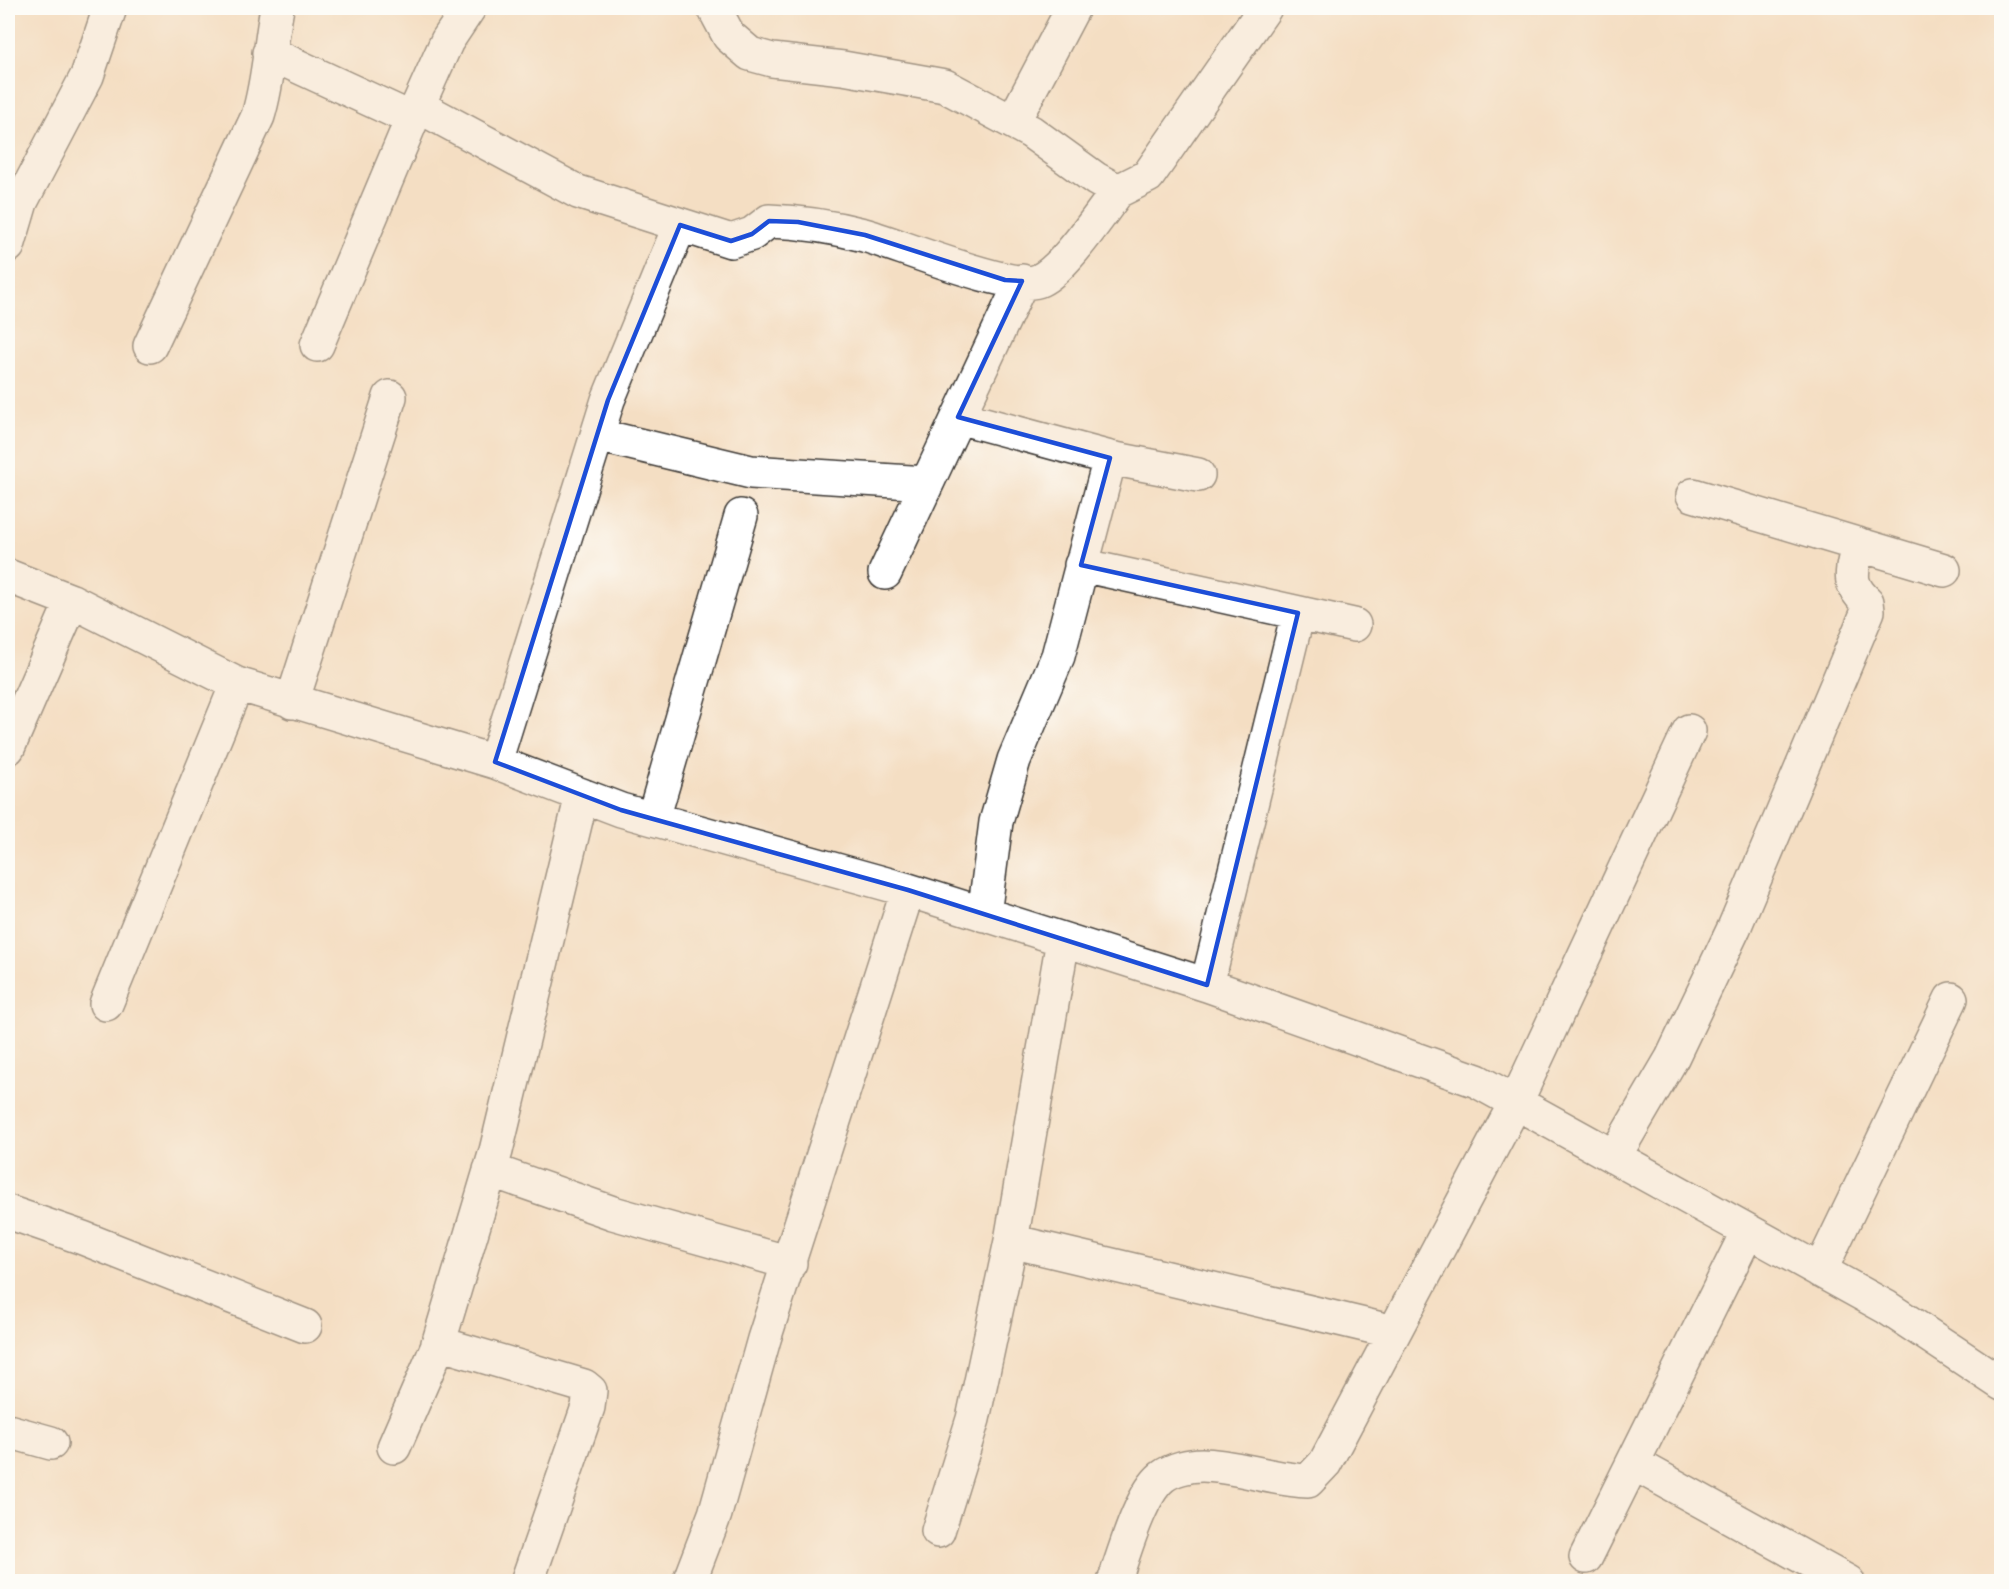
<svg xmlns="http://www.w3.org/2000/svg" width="2009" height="1589" font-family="'IM FELL Double Pica',serif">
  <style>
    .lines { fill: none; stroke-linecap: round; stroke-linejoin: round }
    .minor-casing { stroke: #3c3935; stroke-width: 36 }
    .minor { stroke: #fff; stroke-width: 33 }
    .marked { fill: none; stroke: #1d4ed8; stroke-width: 4.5; stroke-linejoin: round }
  </style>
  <rect width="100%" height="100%" fill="#fdfcf7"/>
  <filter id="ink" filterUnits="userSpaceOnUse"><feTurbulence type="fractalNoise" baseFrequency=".0167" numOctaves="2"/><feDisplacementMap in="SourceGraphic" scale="12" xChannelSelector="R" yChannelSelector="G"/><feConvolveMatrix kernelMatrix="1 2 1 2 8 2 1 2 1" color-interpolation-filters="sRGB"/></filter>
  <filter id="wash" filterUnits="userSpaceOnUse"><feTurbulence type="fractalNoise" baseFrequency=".008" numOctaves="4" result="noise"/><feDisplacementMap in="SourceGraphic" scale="24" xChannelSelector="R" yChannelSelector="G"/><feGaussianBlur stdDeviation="1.35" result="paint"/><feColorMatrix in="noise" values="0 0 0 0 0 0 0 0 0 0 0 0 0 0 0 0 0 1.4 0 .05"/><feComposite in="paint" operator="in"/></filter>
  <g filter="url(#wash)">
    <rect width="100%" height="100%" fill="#f4dec3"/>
  </g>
  <g filter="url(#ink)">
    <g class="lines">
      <g class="minor-casing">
        <path id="minor" d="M 714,8 L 729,36 L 750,54 L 772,60 L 843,68 L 945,86 L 1031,132 L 1096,179 L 1118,191 L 1148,176 L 1265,8
          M 269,53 L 412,119
          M 418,106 L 578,192 L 731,241 L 752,234 L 769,221 C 801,222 833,227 864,235 C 897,244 1014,293 1040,280 C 1064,269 1100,214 1118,191
          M 1013,122 L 1073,8
          M 8,246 L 21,202 L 87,76 L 110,8
          M 317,345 L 412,119 L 447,41 L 469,8
          M 150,346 L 258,116 C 269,80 270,44 277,8
          M 958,417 L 1110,458 L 1198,475
          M 597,435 L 751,472 L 927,483
          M 1693,495 L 1944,570
          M 1081,565 L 1354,625
          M 885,573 L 1022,281
          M 8,576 L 72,601 L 237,684 L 495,762 L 621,810 L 908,890 L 1207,985 L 1477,1081 L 1886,1307 L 2002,1384
          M 292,702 L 390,397
          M 8,748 L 72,601
          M 495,762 L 608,400 L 680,225
          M 653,819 L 741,516
          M 984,915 L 996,822 L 1014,760 L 1058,656 L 1110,458
          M 1207,985 L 1298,613
          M 106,1004 L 237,684
          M 1614,1157 L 1672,1058 L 1734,928 L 1868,611 L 1867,602 C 1845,582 1853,571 1858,544
          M 490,1170 L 613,1213 L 790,1263
          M 8,1212 L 83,1238 L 305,1326
          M 1011,1241 L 1394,1332
          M 1820,1271 L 1951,999
          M 438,1343 L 584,1386 L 590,1391 L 588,1407 L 527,1582
          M 8,1431 L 51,1443
          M 394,1447 L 437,1348 L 496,1151 L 582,795
          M 1633,1463 L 1848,1582
          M 938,1531 L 973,1419 L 1011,1241 L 1063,940
          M 1586,1557 L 1748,1231
          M 689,1582 L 715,1514 L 764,1339 L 908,890
          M 1114,1582 C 1124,1554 1140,1495 1162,1477 C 1172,1469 1190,1465 1202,1465 C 1234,1465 1272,1480 1308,1481 L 1325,1463 L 1516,1102 L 1689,731"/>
      </g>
      <use href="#minor" class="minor"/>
    </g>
  </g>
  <path d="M0 0H2009V1589H0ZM 769,221 L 798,222 L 865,235 L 1005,280 L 1022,281 L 958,417 L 1110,458 L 1081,565 L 1298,613 L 1207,985 L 908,890 L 621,810 L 495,762 L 608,400 L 680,225 L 731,241 L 752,234 Z" fill="#f4dec3" fill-opacity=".55" fill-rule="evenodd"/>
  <path class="marked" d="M 769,221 L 798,222 L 865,235 L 1005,280 L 1022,281 L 958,417 L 1110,458 L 1081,565 L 1298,613 L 1207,985 L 908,890 L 621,810 L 495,762 L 608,400 L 680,225 L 731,241 L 752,234 Z"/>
  <rect width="2009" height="1589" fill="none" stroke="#fdfcf7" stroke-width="30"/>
</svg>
